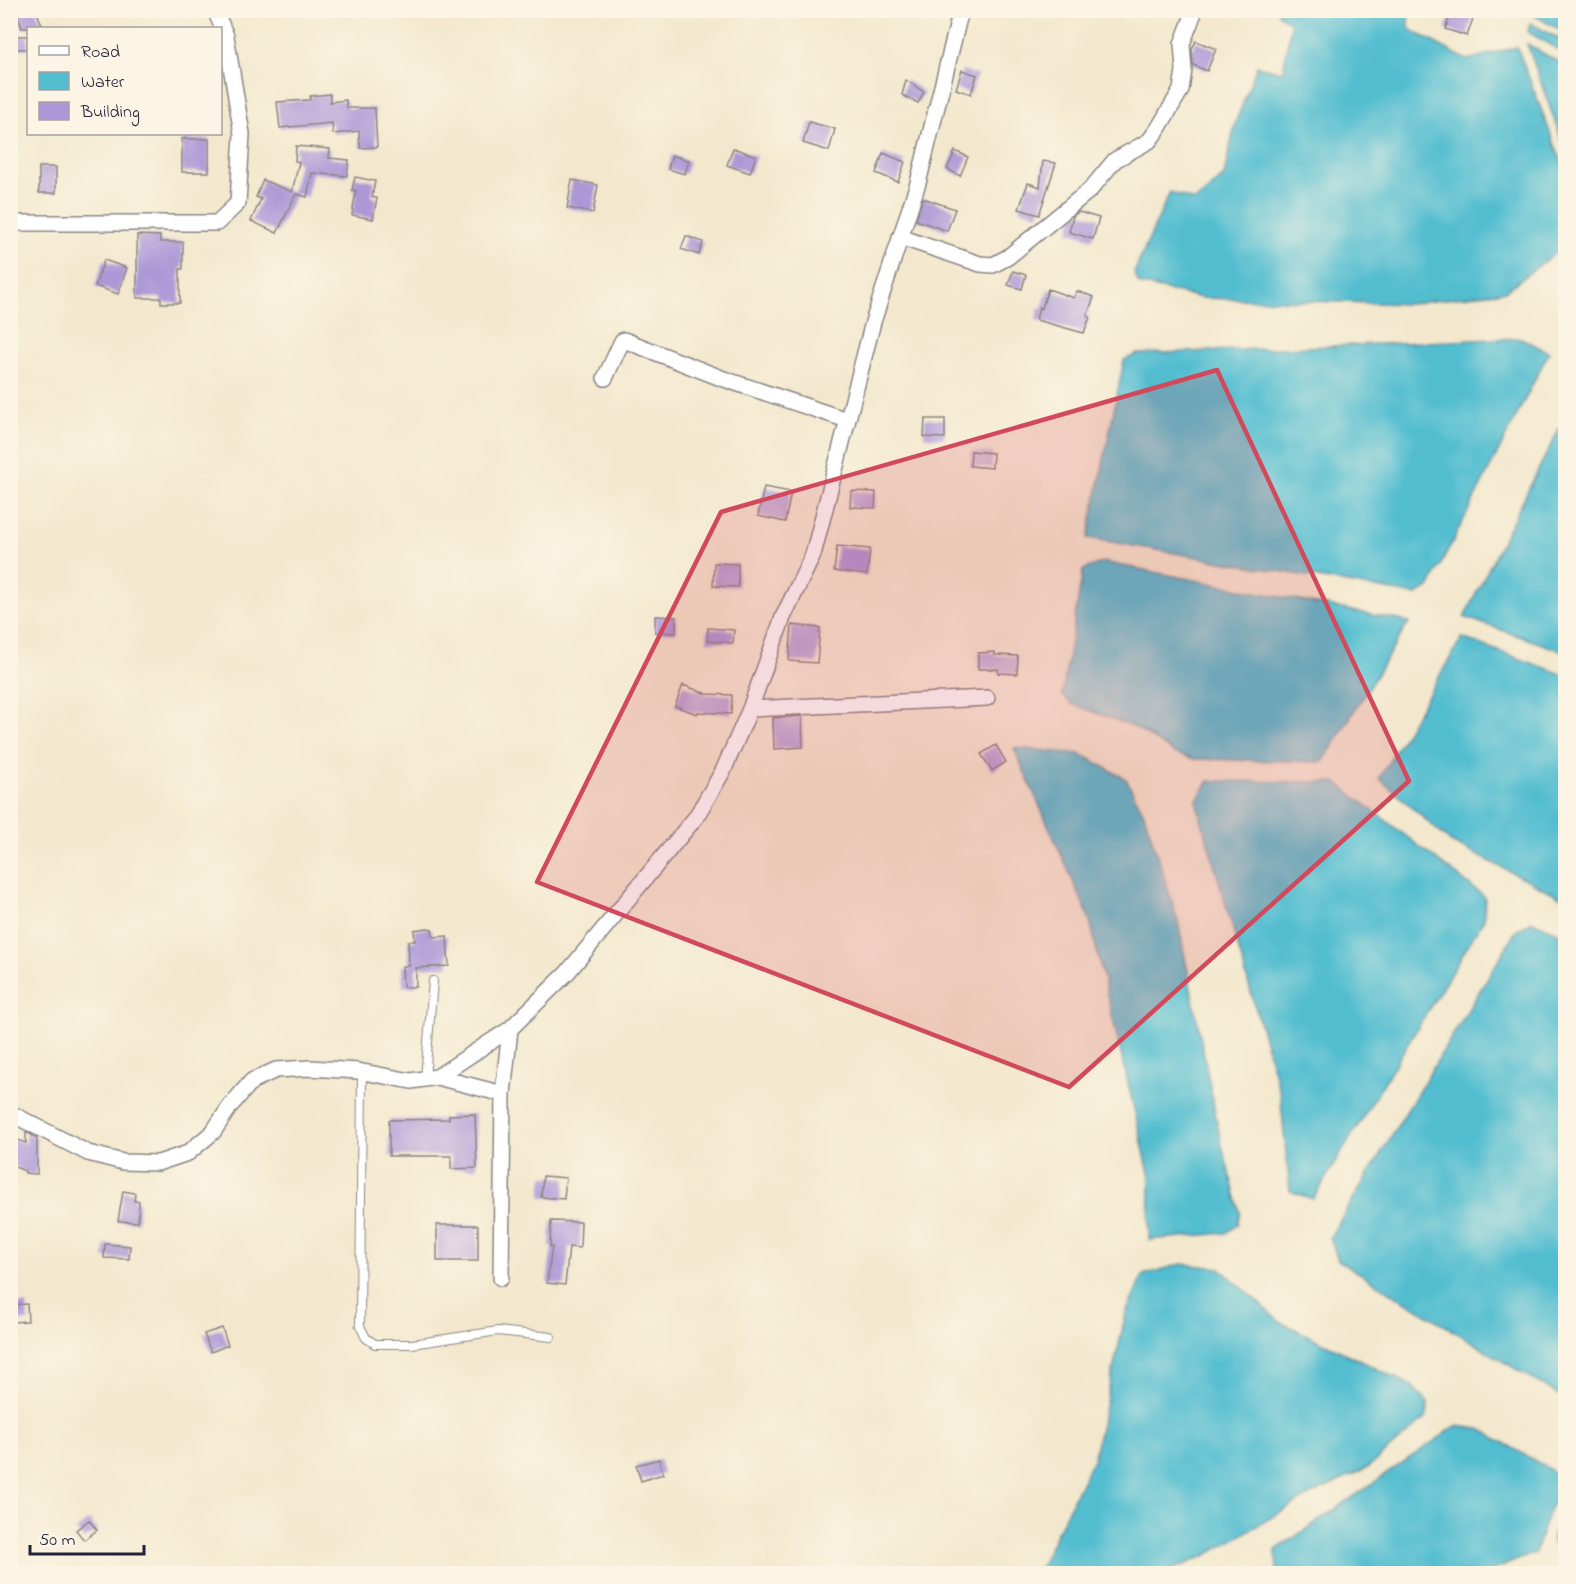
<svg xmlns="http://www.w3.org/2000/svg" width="1576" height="1584" font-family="'Indie Flower',sans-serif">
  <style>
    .water { fill: #53bdd0; stroke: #3a7086; stroke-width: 1.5 }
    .building { fill: #ad98d7 }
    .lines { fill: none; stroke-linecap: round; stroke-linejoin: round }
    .service-casing { stroke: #8a8584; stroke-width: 10 }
    .minor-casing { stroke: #8a8584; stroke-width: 18 }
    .service { stroke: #fff; stroke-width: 8 }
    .minor { stroke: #fff; stroke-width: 15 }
    .marked { fill: #d1495b; fill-opacity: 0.2; stroke: #d1495b; stroke-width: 4.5; stroke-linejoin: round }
  </style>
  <rect width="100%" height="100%" fill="#fcf5e5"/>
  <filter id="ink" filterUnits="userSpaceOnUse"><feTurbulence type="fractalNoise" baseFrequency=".0167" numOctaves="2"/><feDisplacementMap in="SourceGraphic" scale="12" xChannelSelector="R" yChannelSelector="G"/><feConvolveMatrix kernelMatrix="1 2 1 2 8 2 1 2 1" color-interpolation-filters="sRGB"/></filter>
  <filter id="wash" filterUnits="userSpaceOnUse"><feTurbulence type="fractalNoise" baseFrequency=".008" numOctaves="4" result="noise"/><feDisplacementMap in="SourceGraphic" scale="24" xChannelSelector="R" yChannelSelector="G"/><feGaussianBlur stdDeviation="1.35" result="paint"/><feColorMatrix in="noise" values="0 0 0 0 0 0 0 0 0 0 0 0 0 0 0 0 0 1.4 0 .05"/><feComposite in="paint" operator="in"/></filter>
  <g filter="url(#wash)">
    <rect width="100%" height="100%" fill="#f3e8cd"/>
    <path class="water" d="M 1279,11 L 1409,11 L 1409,29 L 1467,60 L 1517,47 L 1565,171 L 1565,246 L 1505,291 L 1411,304 L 1202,298 L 1139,284 L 1134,273 L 1170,192 L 1195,201 L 1224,176 L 1235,124 L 1257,66 L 1283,72 L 1291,23 L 1278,14 Z
      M 1526,11 L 1565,11 L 1565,33 Z
      M 1530,23 L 1565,42 L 1565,54 L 1528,32 Z
      M 1527,44 L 1565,66 L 1565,149 Z
      M 1521,338 L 1549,352 L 1429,588 L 1416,595 L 1088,538 L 1124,360 L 1137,354 Z
      M 1565,417 L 1566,652 L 1565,652 L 1464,617 Z
      M 1103,562 L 1409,622 L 1323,762 L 1194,759 L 1174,753 L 1136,728 L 1072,704 L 1062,695 L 1083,570 Z
      M 1462,638 L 1565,675 L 1565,899 L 1451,842 L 1379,778 Z
      M 1014,748 L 1081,754 L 1126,779 L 1144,813 L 1178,921 L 1220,1138 L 1240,1213 L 1237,1225 L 1226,1233 L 1149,1240 L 1150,1177 L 1089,917 Z
      M 1209,781 L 1336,782 L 1485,897 L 1484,919 L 1313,1199 L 1290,1191 L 1280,1093 L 1196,801 Z
      M 1532,921 L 1565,935 L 1565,1399 L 1338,1260 L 1330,1237 L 1516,931 Z
      M 1181,1264 L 1220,1268 L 1280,1322 L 1411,1385 L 1428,1403 L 1427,1417 L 1367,1468 L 1307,1497 L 1205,1556 L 1164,1573 L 1037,1573 L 1093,1459 L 1126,1313 L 1143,1275 Z
      M 1456,1426 L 1480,1429 L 1565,1478 L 1565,1489 L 1550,1508 L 1535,1553 L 1486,1573 L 1277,1573 L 1276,1550 Z
      M 1565,1509 L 1565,1570 L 1551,1539 Z"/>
    <g id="blocks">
      <path class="building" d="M 16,10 L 36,10 L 43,28 L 22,28 Z
        M 1459,10 L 1476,10 L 1467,36 L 1445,29 L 1450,16 L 1456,18 Z
        M 10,36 L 28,36 L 28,49 L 10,49 Z
        M 1196,41 L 1216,49 L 1207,71 L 1193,65 L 1192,49 Z
        M 962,70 L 977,75 L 971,94 L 956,89 Z
        M 906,80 L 924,92 L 918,103 L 902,95 Z
        M 330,94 L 330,102 L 346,100 L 347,108 L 375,108 L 377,147 L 360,148 L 359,131 L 333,134 L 332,123 L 280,128 L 277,102 L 310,100 L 310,96 Z
        M 809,122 L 835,129 L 829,151 L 803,143 Z
        M 182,139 L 209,139 L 209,172 L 182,172 Z
        M 296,146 L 330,149 L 329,158 L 349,160 L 347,176 L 312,173 L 307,197 L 296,194 L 277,233 L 251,221 L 261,199 L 256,197 L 263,180 L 292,192 L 299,162 L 295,161 Z
        M 733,148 L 756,156 L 750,173 L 727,165 Z
        M 955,151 L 968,157 L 960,176 L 947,169 Z
        M 883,153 L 905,162 L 898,182 L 876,173 Z
        M 672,155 L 689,161 L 685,174 L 668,169 Z
        M 1043,161 L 1056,163 L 1039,215 L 1019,209 L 1028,183 L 1040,187 Z
        M 39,167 L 56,167 L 56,193 L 39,193 Z
        M 355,177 L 375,181 L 372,197 L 377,198 L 373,219 L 352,215 L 356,191 L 352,190 Z
        M 572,180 L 598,185 L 593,213 L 567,208 Z
        M 923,198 L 955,209 L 947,231 L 916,220 Z
        M 1079,212 L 1099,218 L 1093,239 L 1069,232 L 1073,216 Z
        M 137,235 L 160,236 L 160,242 L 183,242 L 183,269 L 180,269 L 180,303 L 161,303 L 161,298 L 137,298 Z
        M 686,236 L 703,242 L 699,255 L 681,249 Z
        M 104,260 L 127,268 L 118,294 L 95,286 Z
        M 1013,271 L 1026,275 L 1022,289 L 1008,285 Z
        M 1048,289 L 1074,298 L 1077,291 L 1094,297 L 1087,316 L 1090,317 L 1084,333 L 1036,320 L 1039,307 L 1042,308 Z
        M 925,419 L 945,419 L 945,438 L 924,437 Z
        M 971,451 L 993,453 L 992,468 L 970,466 Z
        M 764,487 L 791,492 L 785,522 L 758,516 Z
        M 851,491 L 876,492 L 875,508 L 850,507 Z
        M 837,546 L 870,549 L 867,575 L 834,571 Z
        M 714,563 L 738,564 L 738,587 L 713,586 Z
        M 655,616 L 676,617 L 676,633 L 655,632 Z
        M 792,625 L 820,628 L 817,663 L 789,661 Z
        M 708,628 L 734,630 L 733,643 L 707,641 Z
        M 995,652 L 995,655 L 1018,656 L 1017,674 L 998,673 L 998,669 L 978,669 L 978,653 Z
        M 683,685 L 707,694 L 732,695 L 731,714 L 698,712 L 697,714 L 675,706 Z
        M 802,716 L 803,747 L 774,749 L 773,718 Z
        M 996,745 L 1006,762 L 992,771 L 981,754 Z
        M 427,928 L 432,929 L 433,937 L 447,936 L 449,966 L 416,968 L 416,987 L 403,987 L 402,966 L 409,966 L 408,941 L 415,941 L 414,930 Z
        M 475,1114 L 477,1168 L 451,1169 L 451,1156 L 389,1156 L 389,1120 L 449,1119 L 449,1115 Z
        M 26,1132 L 37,1138 L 37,1174 L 25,1173 L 25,1171 L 10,1165 L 10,1137 L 26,1143 Z
        M 543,1176 L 566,1178 L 564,1199 L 541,1197 Z
        M 123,1191 L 135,1193 L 134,1201 L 139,1201 L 138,1222 L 118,1221 Z
        M 551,1221 L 581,1222 L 580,1248 L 569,1247 L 565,1285 L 547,1283 L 552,1247 L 550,1247 Z
        M 437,1225 L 478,1225 L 478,1261 L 437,1261 Z
        M 105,1244 L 130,1246 L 129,1259 L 104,1258 Z
        M 27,1304 L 28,1321 L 12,1322 L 11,1305 Z
        M 222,1328 L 228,1345 L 211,1352 L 204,1334 Z
        M 659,1459 L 663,1474 L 641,1481 L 636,1465 Z
        M 89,1520 L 97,1530 L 84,1540 L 76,1530 Z"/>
    </g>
  </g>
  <g filter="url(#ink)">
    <use href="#blocks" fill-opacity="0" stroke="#8a8584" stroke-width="1.5"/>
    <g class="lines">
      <g class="service-casing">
        <path id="service" d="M 362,1072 L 360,1326 L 366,1338 L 375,1344 L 412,1344 L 498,1331 L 551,1337
          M 425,1079 L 433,981"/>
      </g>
      <g class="minor-casing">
        <path id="minor" d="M 10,223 L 217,223 L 238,203 L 242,134 L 226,36 L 215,10
          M 900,237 L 980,264 L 993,265 L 1008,257 L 1090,190 L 1115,160 L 1149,141 L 1158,129 L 1181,90 L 1184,70 L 1182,44 L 1195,10
          M 605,378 L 622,341 L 624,340 L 721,378 L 847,420
          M 750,709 L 987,698
          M 437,1077 L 503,1094
          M 10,1113 L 88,1153 L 123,1162 L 158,1163 L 188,1153 L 213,1132 L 231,1105 L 252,1081 L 276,1070 L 310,1068 L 358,1071 L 411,1081 L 437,1077 L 510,1029 L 567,973 L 696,817 L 723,771 L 750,709 L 783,617 L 813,555 L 873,322 L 918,183 L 961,10
          M 501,1278 L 503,1094 L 510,1029"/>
      </g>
      <use href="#service" class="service"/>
      <use href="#minor" class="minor"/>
    </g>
  </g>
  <path class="marked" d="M 1217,370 L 1409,781 L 1069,1087 L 537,882 L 721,512 Z"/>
  <rect width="1576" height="1584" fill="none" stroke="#fcf5e5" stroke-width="36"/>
  <rect x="27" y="27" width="195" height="108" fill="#fcf5e5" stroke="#a5a1a1" stroke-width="1.5"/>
  <rect x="39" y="46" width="30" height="9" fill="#ffffff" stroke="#a5a1a1" stroke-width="1.5"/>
  <text x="81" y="57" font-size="18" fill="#22223b">Road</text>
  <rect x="39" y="72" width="30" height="18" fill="#53bdd0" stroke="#a5a1a1" stroke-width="1.5"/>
  <text x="81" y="87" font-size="18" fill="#22223b">Water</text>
  <rect x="39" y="102" width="30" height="18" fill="#ad98d7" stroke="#a5a1a1" stroke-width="1.5"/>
  <text x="81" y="117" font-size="18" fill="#22223b">Building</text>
  <path d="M30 1545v9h114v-9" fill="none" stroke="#22223b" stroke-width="3"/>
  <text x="39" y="1545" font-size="18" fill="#22223b" stroke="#fcf5e5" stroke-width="4.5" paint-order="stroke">50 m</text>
</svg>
